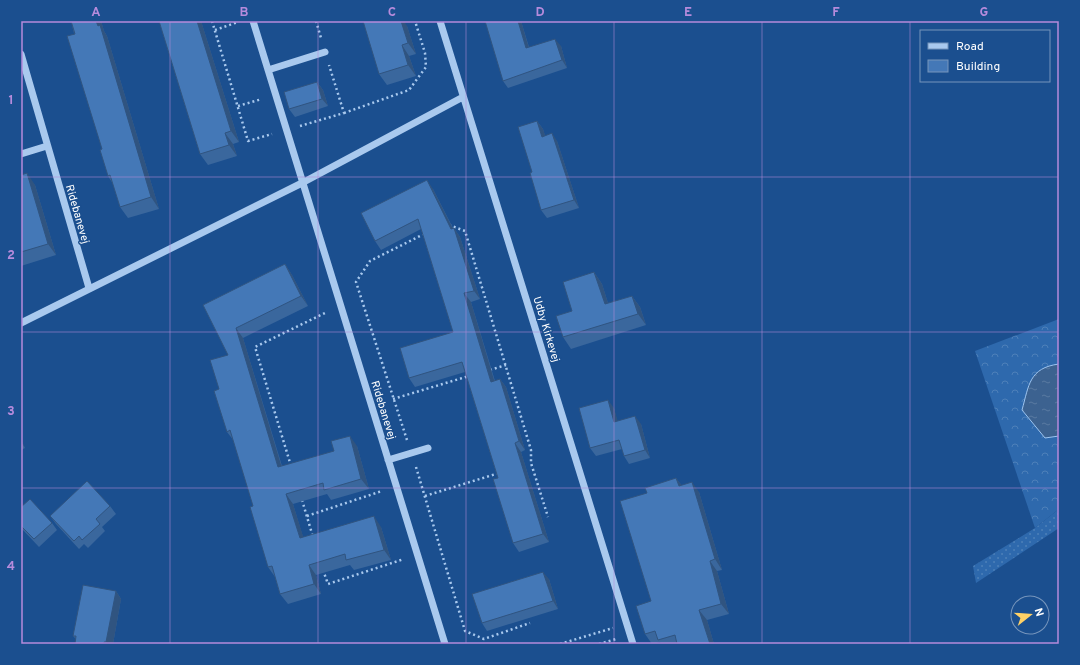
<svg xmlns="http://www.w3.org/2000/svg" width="1080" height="665" font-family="Overpass,sans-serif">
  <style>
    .grass { fill: url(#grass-dots) }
    .forest { fill: url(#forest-crowns) }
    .water { fill: url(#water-ripples); stroke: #9cc4f0 }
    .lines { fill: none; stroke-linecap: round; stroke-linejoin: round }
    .path { stroke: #a9c9ee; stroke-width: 2.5; stroke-dasharray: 2 3; stroke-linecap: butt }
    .minor { stroke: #a9c9ee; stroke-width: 7 }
    .wall { fill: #3a679d }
    .shaded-wall { fill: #305480 }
    .building { fill: #4478b7; stroke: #305480 }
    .grid { fill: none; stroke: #b68bdc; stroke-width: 1; stroke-opacity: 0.55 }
    .labels { text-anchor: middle; stroke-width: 3; stroke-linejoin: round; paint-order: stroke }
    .street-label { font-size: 11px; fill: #fff; stroke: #1b4f8f }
    .neatline { fill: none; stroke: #b68bdc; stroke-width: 1.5 }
    .grid-label { font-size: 13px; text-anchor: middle; font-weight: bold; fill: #b68bdc }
  </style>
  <defs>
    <pattern id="grass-dots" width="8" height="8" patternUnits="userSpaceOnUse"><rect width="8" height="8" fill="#2e69ad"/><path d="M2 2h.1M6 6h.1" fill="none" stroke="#4d80b9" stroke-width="1.8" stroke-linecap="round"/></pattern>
    <pattern id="forest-crowns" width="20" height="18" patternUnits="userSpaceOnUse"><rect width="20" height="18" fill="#2e69ad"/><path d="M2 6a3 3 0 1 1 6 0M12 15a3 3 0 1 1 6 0" fill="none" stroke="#4d80b9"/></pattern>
    <pattern id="water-ripples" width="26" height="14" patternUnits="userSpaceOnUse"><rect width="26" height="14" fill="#3c6290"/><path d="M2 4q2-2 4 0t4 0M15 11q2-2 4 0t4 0" fill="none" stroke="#597aa1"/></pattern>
  </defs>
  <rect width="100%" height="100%" fill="#1b4f8f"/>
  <path class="grass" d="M 1059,509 L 1059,528 L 976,583 L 973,566 L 1035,528 Z"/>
  <path class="forest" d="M 1059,319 L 1059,509 L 1035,528 L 975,351 Z"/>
  <path class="water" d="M 1059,364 L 1059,436 L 1045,438 L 1022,410 C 1029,385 1029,368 1059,364 Z"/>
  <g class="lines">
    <path class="path" d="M 212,21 L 248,141 L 272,134
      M 316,21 L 321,38
      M 215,30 L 238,22
      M 238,106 L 262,99
      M 344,113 L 409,90 L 426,67 L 425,53 L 415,21
      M 300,126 L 344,113 L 329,65
      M 449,225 L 465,231 L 531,450 L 531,463 L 548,517
      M 490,370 L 506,365
      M 393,399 L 469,376
      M 407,440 L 356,282 L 370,261 L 426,233
      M 291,466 L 255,347 L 327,312
      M 416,467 L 465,631 L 484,639 L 530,623
      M 425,496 L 499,473
      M 302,500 L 313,537
      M 307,516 L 382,491
      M 323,570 L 328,584 L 404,559
      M 560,644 L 613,628
      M 599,644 L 616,639"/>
    <path class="minor" d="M 253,21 L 445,644
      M 440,21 L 633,644
      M 21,54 L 89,288
      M 268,70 L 325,52
      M 21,154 L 47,146
      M 21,323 L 302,183 L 463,97
      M 388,460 L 428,448"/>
  </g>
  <path class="wall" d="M 71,21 L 101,21 L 104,31 L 107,36 L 159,209 L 128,218 L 120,207 L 113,184 L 108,176 L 102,149 Z
    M 159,21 L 201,21 L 239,142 L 233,144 L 237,156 L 208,165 L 200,154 Z
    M 521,21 L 529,47 L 561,46 L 567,68 L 508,88 L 503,81 Z
    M 407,26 L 416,54 L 409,56 L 416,76 L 387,85 L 379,74 Z
    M 317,82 L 323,90 L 328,106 L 295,117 L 289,109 Z
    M 537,121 L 543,129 L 545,136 L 557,141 L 579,208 L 547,218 L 541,210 L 532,172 Z
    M 21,175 L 35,185 L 56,255 L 21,266 Z
    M 433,189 L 453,228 L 454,228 L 460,237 L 480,299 L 471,302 L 495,381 L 500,379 L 506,387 L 525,450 L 521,452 L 549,542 L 519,552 L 513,543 L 498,478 L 465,372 L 415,387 L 409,378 L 453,332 L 421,229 L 381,250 L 375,241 Z
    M 285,264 L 292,275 L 308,306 L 243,338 L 282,466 L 357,446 L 369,489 L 331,500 L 327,494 L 293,504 L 303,537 L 381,527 L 391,560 L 354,570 L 350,565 L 316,575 L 321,594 L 288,604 L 280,594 L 275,577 L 268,567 L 253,506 L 234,441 L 227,432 L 219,389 L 228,355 L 203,305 Z
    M 594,272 L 602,284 L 608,303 L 632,296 L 640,307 L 646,325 L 571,349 L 563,337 Z
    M 614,408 L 617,421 L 641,424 L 650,458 L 629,464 L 624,456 L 622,449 L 596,456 L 590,448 Z
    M 21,440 L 25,448 L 21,450 Z
    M 676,478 L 682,486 L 699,492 L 722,570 L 717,571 L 729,614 L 707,620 L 714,644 L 661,644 L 660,642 L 652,644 L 645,634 L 651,601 L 647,493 Z
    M 110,506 L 116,514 L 102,527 L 105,531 L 88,548 L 84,544 L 79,549 L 56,524 L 50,516 Z
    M 21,507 L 52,523 L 57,530 L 39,547 L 21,528 Z
    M 549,579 L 558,609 L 487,631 L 482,623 Z
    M 116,591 L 121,599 L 113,644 L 75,644 L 76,639 L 73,636 Z"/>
  <path class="shaded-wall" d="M 96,21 L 101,21 L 104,31 L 107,36 L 159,209 L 151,197 Z
    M 197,21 L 201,21 L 239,142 L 231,131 Z
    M 401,21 L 404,21 L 407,26 L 416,54 L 408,43 Z
    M 518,21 L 521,21 L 531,55 L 526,48 Z
    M 555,39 L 561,46 L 567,68 L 562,60 Z
    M 402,45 L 409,56 L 416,76 L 408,65 Z
    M 317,82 L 323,90 L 328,106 L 322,99 Z
    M 537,121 L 543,129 L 548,144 L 542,137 Z
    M 225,133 L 233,144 L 237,156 L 229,145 Z
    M 552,133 L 557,141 L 579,208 L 574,200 Z
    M 27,173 L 35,185 L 56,255 L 48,244 Z
    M 427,180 L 433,189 L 456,235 L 454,228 L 460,237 L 480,299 L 474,291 L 451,229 Z
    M 285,264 L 292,275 L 308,306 L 301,296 Z
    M 594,272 L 602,284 L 612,316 L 605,304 Z
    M 464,293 L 471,302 L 497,390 L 491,382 Z
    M 632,296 L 640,307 L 646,325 L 638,314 Z
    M 236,328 L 243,338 L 285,478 L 278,467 Z
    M 500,379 L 506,387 L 525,450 L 519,441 Z
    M 608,400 L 614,408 L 620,429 L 614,422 Z
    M 635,416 L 641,424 L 650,458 L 645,450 Z
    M 350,436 L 357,446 L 369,489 L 361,479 Z
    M 21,440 L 25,448 L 21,442 Z
    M 515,443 L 521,452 L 549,542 L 543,534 Z
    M 676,478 L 684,488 L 679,486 Z
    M 692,482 L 699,492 L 722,570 L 715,559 Z
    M 286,494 L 293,504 L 307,549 L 300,538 Z
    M 374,516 L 381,527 L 391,560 L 384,550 Z
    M 710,561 L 717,571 L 729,614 L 721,604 Z
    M 309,565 L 316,575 L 321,594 L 314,584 Z
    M 543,572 L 549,579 L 558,609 L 553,601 Z
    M 116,591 L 121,599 L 113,644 L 108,644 L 106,642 Z
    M 699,610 L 707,620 L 714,644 L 710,644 Z"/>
  <path class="building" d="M 71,21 L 96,21 L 98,26 L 100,25 L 151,197 L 120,207 L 110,175 L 108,176 L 100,150 L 102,149 L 67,36 L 75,34 Z
    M 159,21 L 197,21 L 231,131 L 225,133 L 229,145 L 200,154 Z
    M 363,21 L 401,21 L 408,43 L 402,45 L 408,65 L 379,74 Z
    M 485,21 L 518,21 L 526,48 L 555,39 L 562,60 L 503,81 Z
    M 317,82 L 322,99 L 289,109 L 284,92 Z
    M 537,121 L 542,137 L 552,133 L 574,200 L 541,210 L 530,173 L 532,172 L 518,127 Z
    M 27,173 L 48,244 L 21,252 L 21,175 Z
    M 427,180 L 451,229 L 454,228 L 474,291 L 464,293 L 491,382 L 500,379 L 519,441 L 515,443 L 543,534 L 513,543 L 493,479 L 498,478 L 462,362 L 409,378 L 400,348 L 453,332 L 418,219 L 375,241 L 361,213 Z
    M 285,264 L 301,296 L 236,328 L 278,467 L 334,451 L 331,441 L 350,436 L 361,479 L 324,490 L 323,483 L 286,494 L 300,538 L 374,516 L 384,550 L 346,560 L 345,554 L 309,565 L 314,584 L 280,594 L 272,566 L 268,567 L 250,507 L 253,506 L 230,430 L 227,432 L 214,391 L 219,389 L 210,360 L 228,355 L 203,305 Z
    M 594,272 L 605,304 L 632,296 L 638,314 L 563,337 L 556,316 L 572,311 L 563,282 Z
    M 608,400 L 614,422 L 635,416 L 645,450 L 624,456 L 619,440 L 590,448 L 579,408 Z
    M 676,478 L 679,486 L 692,482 L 715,559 L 710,561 L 721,604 L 699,610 L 710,644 L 677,644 L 675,635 L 658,640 L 655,631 L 645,634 L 636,606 L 651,601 L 620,501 L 647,493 L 645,488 Z
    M 87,481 L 110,506 L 96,519 L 100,524 L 82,540 L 79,536 L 74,541 L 50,516 Z
    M 30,499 L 52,523 L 34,539 L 21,526 L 21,507 Z
    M 543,572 L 553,601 L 482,623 L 472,594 Z
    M 83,585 L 116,591 L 106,642 L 104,642 L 104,644 L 75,644 L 76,636 L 73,636 Z"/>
  <path class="grid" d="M 170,21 L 170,644M 318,21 L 318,644M 466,21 L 466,644M 614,21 L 614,644M 762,21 L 762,644M 910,21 L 910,644M 21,177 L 1059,177M 21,332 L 1059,332M 21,488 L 1059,488"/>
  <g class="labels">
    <g class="street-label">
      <text transform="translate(78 214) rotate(74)" y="4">Ridebanevej</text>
      <text transform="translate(547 329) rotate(73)" y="4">Udby Kirkevej</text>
      <text transform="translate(384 410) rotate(73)" y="4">Ridebanevej</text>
    </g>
  </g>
  <rect width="1080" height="665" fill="none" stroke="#1b4f8f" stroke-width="44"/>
  <rect x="920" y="30" width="130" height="52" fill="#1b4f8f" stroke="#7695bc"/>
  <rect x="928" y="43" width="20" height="6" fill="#a9c9ee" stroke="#7695bc"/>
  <text x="956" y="50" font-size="12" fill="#ffffff">Road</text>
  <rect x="928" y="60" width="20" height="12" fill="#4478b7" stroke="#7695bc"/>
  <text x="956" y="70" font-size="12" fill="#ffffff">Building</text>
  <g transform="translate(1030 615) rotate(73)"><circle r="19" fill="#1b4f8f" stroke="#7695bc"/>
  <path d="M0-3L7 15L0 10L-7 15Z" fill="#ffd166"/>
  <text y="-6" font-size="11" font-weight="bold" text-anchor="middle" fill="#ffffff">N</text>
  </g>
  <rect x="22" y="22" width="1036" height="621" class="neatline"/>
  <g class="grid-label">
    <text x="96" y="16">A</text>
    <text x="244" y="16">B</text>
    <text x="392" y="16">C</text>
    <text x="540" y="16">D</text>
    <text x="688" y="16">E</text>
    <text x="836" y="16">F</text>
    <text x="984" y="16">G</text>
    <text x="11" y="104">1</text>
    <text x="11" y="259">2</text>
    <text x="11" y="415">3</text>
    <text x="11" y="570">4</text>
  </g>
</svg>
